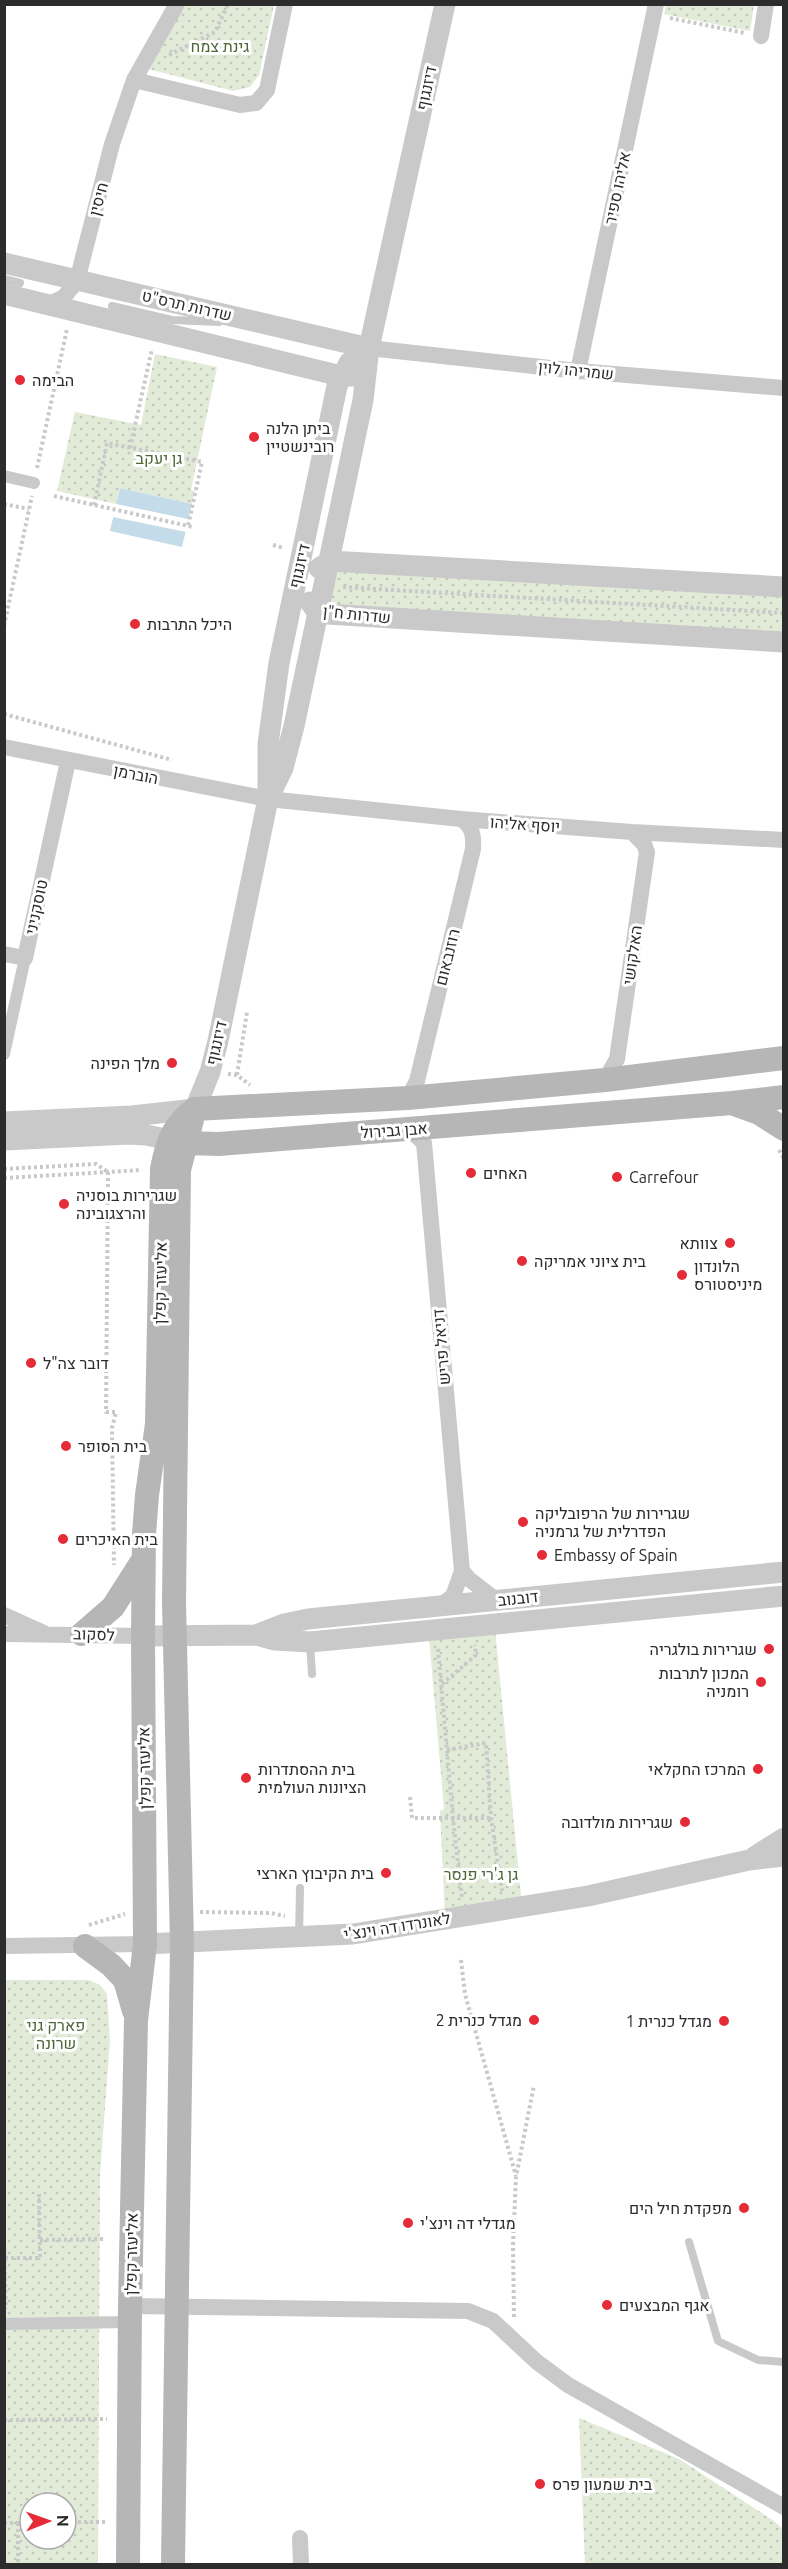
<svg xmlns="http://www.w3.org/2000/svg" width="788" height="2569" font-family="Ubuntu,Heebo,sans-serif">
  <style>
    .park { fill: url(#park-dots); fill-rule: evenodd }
    .water { fill: #c4dbea }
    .pier { fill: #fff }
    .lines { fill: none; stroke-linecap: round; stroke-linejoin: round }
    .path { stroke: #c9c9c9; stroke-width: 4; stroke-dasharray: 3 3; stroke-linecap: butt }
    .service { stroke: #c9c9c9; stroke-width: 8 }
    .pedestrian { stroke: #c9c9c9; stroke-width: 12 }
    .minor { stroke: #c9c9c9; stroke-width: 16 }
    .tertiary { stroke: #c9c9c9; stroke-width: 21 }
    .secondary { stroke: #b6b6b6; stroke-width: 24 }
    .poi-dot { fill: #e52b37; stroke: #fff; stroke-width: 2 }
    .labels { text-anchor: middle; stroke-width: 6; stroke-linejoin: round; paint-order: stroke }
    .park-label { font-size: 16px; fill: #4e6739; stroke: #fff }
    .street-label { font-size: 16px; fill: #2c2c2c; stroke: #fff }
    .poi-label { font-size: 16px; fill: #2c2c2c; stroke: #fff; text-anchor: start }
  </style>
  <defs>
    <pattern id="park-dots" width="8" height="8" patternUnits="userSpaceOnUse" patternTransform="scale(1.5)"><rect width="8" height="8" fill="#e2ead8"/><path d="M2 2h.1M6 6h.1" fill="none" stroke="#c2c9ba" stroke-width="1.8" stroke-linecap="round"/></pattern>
  </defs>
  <rect width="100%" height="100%" fill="#fff"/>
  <path class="park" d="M 186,5 L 274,5 L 259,75 L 250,87 L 233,91 L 145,68 Z
    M 666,5 L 666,4 L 754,5 L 750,31 L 664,14 Z
    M 155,354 L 217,367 L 191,490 L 195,491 L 192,504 L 120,488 L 116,504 L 57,491 L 75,412 L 141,425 Z
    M 335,565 L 783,592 L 783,636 L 325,608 Z
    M 495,1629 L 522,1906 L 445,1918 L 440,1811 L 444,1809 L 429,1637 Z
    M 5,1980 L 89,1980 L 100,1985 L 107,1994 L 110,2041 L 100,2174 L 98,2564 L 5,2564 ZM 30,2503 L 66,2503 L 66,2539 L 30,2539 Z
    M 579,2418 L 679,2459 L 774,2521 L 783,2529 L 783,2564 L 585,2564 Z"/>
  <path class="water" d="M 120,488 L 192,504 L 182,547 L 110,531 Z"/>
  <path class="pier" d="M 116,504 L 188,519 L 186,532 L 113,517 Z"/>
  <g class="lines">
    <path class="path" d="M 670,18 L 745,33
      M 169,55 L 215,32 L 228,4
      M 130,448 L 152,349
      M 37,468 L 67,329
      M 54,496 L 193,527
      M 4,504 L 29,509
      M 94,505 L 107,443 L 202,462 L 188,526
      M 273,545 L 284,548
      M 343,587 L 784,613
      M 4,626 L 32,496
      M 4,714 L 172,760
      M 228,1074 L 237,1075 L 250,1085
      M 237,1075 L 247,1012
      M 779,1150 L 784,1159
      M 4,1169 L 96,1164 L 108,1172
      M 108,1172 L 106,1412 L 116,1412 L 112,1428 L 114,1565
      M 4,1178 L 142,1170
      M 438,1649 L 453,1819 L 462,1898
      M 442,1684 L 476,1655 L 475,1645
      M 447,1750 L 486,1743 L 491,1818 L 502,1891
      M 410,1797 L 412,1818 L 491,1818
      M 200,1912 L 271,1913 L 285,1916
      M 89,1925 L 125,1914
      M 461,1960 L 465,1994 L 516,2176
      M 40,2240 L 105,2239
      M 4,2242 L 6,2309
      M 5,2258 L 40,2258 L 39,2193
      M 514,2317 L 513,2245 L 516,2177 L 534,2085
      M 4,2420 L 107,2419
      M 66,2522 L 106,2522
      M 4,2523 L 30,2523
      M 18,2523 L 18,2564"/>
    <path class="service" d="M 4,279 L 20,283
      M 112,306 L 172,320 L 219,322
      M 310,1643 L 312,1674
      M 299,1937 L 300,1888
      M 689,2242 L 718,2341 L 758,2360 L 784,2362"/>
    <path class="pedestrian" d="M 4,476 L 34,483
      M 4,1054 L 25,958
      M 4,2324 L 130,2322"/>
    <path class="minor" d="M 761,36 L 766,4
      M 134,80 L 240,105 L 256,103 L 267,90 L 285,4
      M 48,305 L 64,297 L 77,281 L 112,144 L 134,80 L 177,4
      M 369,348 L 578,371 L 784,388
      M 578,371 L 656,4
      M 4,747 L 268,799 L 461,819 L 632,832 L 784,840
      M 4,954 L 25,958 L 68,761
      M 605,1080 L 617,1059 L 647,852 L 644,844 L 632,832
      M 408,1098 L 417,1081 L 473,849 C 474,835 472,826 461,819
      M 409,1129 L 424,1143 L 462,1571 L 453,1596 L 440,1606
      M 462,1571 L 469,1579 L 496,1600
      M 4,1615 L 44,1633
      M 4,1634 L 143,1636
      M 4,1946 L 145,1944
      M 130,2306 L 468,2311 L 493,2321 L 537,2362 L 568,2385 L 784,2507
      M 300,2538 L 301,2564"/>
    <path class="tertiary" d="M 4,263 L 369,348
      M 4,294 L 341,376 L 354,376
      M 319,568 L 330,561 L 784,587
      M 310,602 L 318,613 L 327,614 L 784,642
      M 268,799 L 283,768 L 294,726 L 363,400 L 369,348 L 445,4
      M 4,1122 L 132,1116 L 195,1109 L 210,1072 L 218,1041 L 268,799 L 268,744 L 279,663 L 337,386 L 349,363 L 369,348
      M 4,1140 L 129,1134 L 146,1135 L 185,1143
      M 256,1635 L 284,1624 L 308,1619 L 784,1572
      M 143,1636 L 256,1635 L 275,1640 L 310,1642 L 784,1596
      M 754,1857 L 784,1838
      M 145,1944 L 353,1934 L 588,1896 L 749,1860 L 784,1856"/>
    <path class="secondary" d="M 734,1104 L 759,1113 L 784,1129
      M 195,1109 L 408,1098 L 605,1080 L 784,1058
      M 185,1143 L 219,1144 L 732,1103 L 784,1097
      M 82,1634 L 113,1607 L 143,1560
      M 85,1946 L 111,1965 L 125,1980 L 134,2011
      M 128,2564 L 130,2306 L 136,2020 L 145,1944 L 143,1636 L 144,1534 L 147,1495 L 157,1424 L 162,1169 C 167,1143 172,1126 195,1109
      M 173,2564 L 182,1943 L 174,1602 L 179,1170 L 194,1112"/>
  </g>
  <g class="poi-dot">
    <circle cx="20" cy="380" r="6"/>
    <circle cx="254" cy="437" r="6"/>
    <circle cx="135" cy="624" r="6"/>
    <circle cx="172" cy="1063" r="6"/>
    <circle cx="471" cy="1173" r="6"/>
    <circle cx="617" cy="1177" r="6"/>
    <circle cx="64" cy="1204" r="6"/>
    <circle cx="730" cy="1243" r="6"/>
    <circle cx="522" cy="1261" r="6"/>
    <circle cx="682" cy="1275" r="6"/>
    <circle cx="31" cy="1363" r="6"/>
    <circle cx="66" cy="1446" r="6"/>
    <circle cx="523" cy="1522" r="6"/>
    <circle cx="63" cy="1539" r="6"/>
    <circle cx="542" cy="1555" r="6"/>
    <circle cx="769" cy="1649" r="6"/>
    <circle cx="761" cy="1682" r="6"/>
    <circle cx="758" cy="1769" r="6"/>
    <circle cx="246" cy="1778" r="6"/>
    <circle cx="685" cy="1822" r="6"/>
    <circle cx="386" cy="1873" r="6"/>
    <circle cx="534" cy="2020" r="6"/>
    <circle cx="724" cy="2021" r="6"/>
    <circle cx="744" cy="2208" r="6"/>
    <circle cx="408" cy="2223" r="6"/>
    <circle cx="607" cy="2305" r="6"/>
    <circle cx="540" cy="2484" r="6"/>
  </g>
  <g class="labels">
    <g class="park-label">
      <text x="220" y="52">גינת צמח</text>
      <text x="159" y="464">גן יעקב</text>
      <text x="481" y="1880">גן ג'רי פנסר</text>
      <text x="56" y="2031">פארק גני<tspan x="56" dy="18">שרונה</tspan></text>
    </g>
    <g class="street-label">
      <text transform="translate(426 88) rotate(-78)" y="6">דיזנגוף</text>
      <text transform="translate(617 188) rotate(-78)" y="6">אליהו ספיר</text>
      <text transform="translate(98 199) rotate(-75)" y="6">חיסין</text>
      <text transform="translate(187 305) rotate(13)" y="6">שדרות תרס"ט</text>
      <text transform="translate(576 370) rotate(6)" y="6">שמריהו לוין</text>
      <text transform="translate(299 566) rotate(-77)" y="6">דיזנגוף</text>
      <text transform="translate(357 614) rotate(6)" y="6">שדרות ח"ן</text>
      <text transform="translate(136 774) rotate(11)" y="6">הוברמן</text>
      <text transform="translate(525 824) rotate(4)" y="6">יוסף אליהו</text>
      <text transform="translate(36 907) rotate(-78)" y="6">טוסקניני</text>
      <text transform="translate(632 955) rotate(-82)" y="6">האלקושי</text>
      <text transform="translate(447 957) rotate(-76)" y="6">רוזנבאום</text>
      <text transform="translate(216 1043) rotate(-77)" y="6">דיזנגוף</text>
      <text transform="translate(394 1130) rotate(-4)" y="6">אבן גבירול</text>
      <text transform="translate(160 1283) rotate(-89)" y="6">אליעזר קפלן</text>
      <text transform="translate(441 1347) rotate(-95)" y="6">דניאל פריש</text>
      <text transform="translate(518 1598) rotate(-6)" y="6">דובנוב</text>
      <text transform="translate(94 1634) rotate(2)" y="6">לסקוב</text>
      <text transform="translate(144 1768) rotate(-91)" y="6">אליעזר קפלן</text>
      <text transform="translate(397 1926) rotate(-9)" y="6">לאונרדו דה וינצ'י</text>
      <text transform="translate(131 2254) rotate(-89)" y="6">אליעזר קפלן</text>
    </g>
    <g class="poi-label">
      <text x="32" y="386">הבימה</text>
      <text x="266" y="434">ביתן הלנה<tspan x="266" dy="18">רובינשטיין</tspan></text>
      <text x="147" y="630">היכל התרבות</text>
      <text x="160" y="1069" text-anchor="end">מלך הפינה</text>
      <text x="483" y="1179">האחים</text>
      <text x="629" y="1183">Carrefour</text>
      <text x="76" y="1201">שגרירות בוסניה<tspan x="76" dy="18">והרצגובינה</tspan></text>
      <text x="718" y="1249" text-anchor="end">צוותא</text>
      <text x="534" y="1267">בית ציוני אמריקה</text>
      <text x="694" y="1272">הלונדון<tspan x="694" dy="18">מיניסטורס</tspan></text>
      <text x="43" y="1369">דובר צה"ל</text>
      <text x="78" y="1452">בית הסופר</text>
      <text x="535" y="1519">שגרירות של הרפובליקה<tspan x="535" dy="18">הפדרלית של גרמניה</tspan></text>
      <text x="75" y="1545">בית האיכרים</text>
      <text x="554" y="1561">Embassy of Spain</text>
      <text x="757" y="1655" text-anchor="end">שגרירות בולגריה</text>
      <text x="749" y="1679" text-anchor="end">המכון לתרבות<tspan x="749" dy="18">רומניה</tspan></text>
      <text x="258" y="1775">בית ההסתדרות<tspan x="258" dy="18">הציונות העולמית</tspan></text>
      <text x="746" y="1775" text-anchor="end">המרכז החקלאי</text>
      <text x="673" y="1828" text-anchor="end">שגרירות מולדובה</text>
      <text x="374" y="1879" text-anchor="end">בית הקיבוץ הארצי</text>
      <text x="522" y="2026" text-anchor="end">מגדל כנרית 2</text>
      <text x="712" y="2027" text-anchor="end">מגדל כנרית 1</text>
      <text x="732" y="2214" text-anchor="end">מפקדת חיל הים</text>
      <text x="420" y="2229">מגדלי דה וינצ'י</text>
      <text x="619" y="2311">אגף המבצעים</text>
      <text x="552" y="2490">בית שמעון פרס</text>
    </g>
  </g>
  <rect width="788" height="2569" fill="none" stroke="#2c2c2c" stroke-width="12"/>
  <g transform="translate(48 2521) rotate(89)"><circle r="28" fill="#ffffff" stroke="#ababab" stroke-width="1.5"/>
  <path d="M0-4.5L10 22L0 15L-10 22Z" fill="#e52b37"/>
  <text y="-9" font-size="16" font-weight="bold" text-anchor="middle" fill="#2c2c2c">N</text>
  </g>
</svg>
